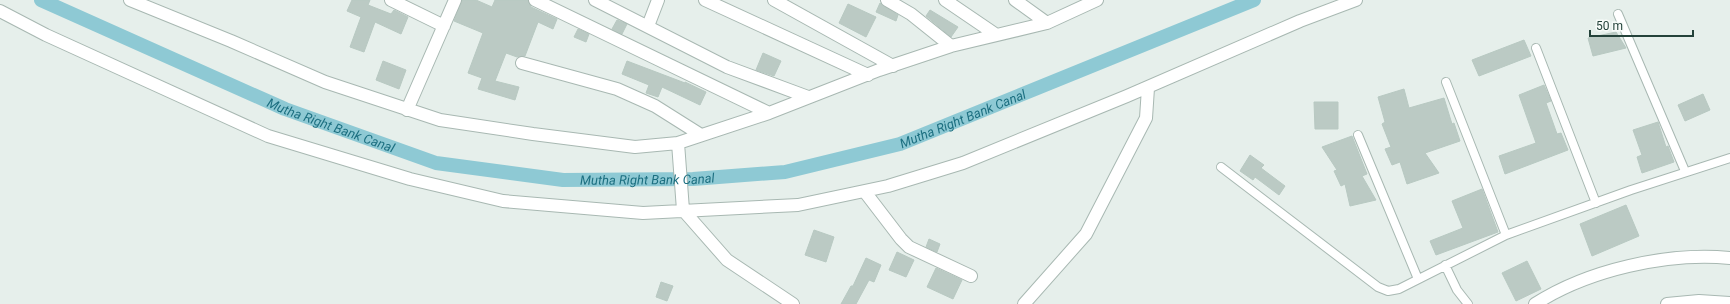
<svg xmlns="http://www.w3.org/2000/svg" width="1730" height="304" font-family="Roboto,sans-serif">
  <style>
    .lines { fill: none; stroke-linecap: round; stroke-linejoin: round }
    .canal { stroke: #8ec9d4; stroke-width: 14 }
    .building { fill: #bbcac4; stroke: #b8c9c2 }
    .service-casing { stroke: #a8b8b2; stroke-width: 10 }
    .minor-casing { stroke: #a8b8b2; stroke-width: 14 }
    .service { stroke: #fff; stroke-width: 8 }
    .minor { stroke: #fff; stroke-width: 12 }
    .labels { text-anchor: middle; stroke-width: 3; stroke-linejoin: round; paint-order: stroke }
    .water-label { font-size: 13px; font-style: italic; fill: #1c6f80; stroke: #f7fbf9 }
  </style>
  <rect width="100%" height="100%" fill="#e6efeb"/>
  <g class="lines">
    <path class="canal" id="s1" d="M 41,0 L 285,109 L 436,163 L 563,180 L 693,179 L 785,172 L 900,144 L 1254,0"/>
  </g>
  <path class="building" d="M 352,0 L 370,0 L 368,5 L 391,14 L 394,10 L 408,17 L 401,34 L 375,22 L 364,52 L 350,47 L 361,17 L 347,11 Z
    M 462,0 L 476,0 L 492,7 L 495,0 L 528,0 L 531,7 L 557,19 L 553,29 L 538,22 L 525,56 L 517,57 L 506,53 L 495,81 L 519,87 L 515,100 L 478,89 L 482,78 L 468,73 L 483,33 L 454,21 Z
    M 880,3 L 898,15 L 896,21 L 876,12 Z
    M 848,4 L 876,17 L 866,37 L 839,23 Z
    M 930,10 L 958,27 L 951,37 L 926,16 Z
    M 617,20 L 627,24 L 622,34 L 612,29 Z
    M 578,29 L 589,34 L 586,42 L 574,37 Z
    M 1616,32 L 1626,48 L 1593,56 L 1588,38 Z
    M 1524,40 L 1531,56 L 1479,76 L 1472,60 Z
    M 763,53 L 781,61 L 774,76 L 756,70 Z
    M 383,61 L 406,70 L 399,89 L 376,80 Z
    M 627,61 L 685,83 L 685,82 L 706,92 L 700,105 L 662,87 L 658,97 L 646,93 L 649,85 L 622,74 Z
    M 1544,85 L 1551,101 L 1546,103 L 1557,134 L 1561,133 L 1568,150 L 1505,174 L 1499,156 L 1536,143 L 1519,95 Z
    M 1404,89 L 1409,108 L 1444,98 L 1452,124 L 1454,123 L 1460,141 L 1425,153 L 1439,173 L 1407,184 L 1400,162 L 1392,165 L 1385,149 L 1391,147 L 1382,124 L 1385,122 L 1378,97 Z
    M 1703,94 L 1710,110 L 1685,121 L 1678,105 Z
    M 1314,102 L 1338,102 L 1338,129 L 1315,129 Z
    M 1658,122 L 1666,147 L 1668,146 L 1674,162 L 1642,173 L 1637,157 L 1642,155 L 1633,130 Z
    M 1352,136 L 1367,174 L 1362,176 L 1376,200 L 1350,206 L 1345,184 L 1341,186 L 1334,171 L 1337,170 L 1322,147 Z
    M 1250,155 L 1264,165 L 1261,168 L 1285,186 L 1279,195 L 1255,177 L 1253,180 L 1240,171 Z
    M 1482,189 L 1498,232 L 1436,255 L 1430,241 L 1463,228 L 1452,201 Z
    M 1626,205 L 1639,236 L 1592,256 L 1580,224 Z
    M 814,230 L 834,237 L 826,262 L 805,255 Z
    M 929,239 L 940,244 L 937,252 L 926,247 Z
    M 897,252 L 914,260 L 906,277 L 889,270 Z
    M 866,258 L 881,265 L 874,282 L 869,280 L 856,304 L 841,304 L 851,286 L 853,286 Z
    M 1527,261 L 1541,289 L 1516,301 L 1502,273 Z
    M 936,268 L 962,280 L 953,299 L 927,287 Z
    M 661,282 L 673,286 L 667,301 L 656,297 Z"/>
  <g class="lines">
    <g class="service-casing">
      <path id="service" d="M 1618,14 L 1685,171
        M 1536,48 L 1596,203
        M 1446,82 L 1506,235
        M 1358,135 L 1418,279
        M 1221,167 L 1378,287 L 1388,291 L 1399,289 L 1506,235 L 1631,190 L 1730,158
        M 1445,265 L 1457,290 L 1468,304"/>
    </g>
    <g class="minor-casing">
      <path id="minor" d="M 130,0 L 231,41 L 325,82 L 440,120 L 533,134 L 635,147 L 678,143 L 769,113 L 879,70 L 951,46 L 1047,23 L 1097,0
        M 391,0 L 444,26
        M 535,0 L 769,113
        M 595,0 L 727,67 L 808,97
        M 705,0 L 868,75
        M 774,0 L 893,66
        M 887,0 L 911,14 L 951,46
        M 945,0 L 995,34
        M 1015,0 L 1047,23
        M 0,11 L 46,35 L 268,136 L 410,179 L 503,201 L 643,213 L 798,205 L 888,186 L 963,163 L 1127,96 L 1300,21 L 1356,0
        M 648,26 L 658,0
        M 522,63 L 617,89 L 655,106 L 701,135
        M 407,110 L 455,0
        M 678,143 L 683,210 L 727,260 L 793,304
        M 865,192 L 901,239 L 909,247 L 971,276
        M 1024,304 L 1086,234 L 1146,118 L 1148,88
        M 1535,304 C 1588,270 1667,252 1730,258
        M 1667,304 L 1699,301 L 1730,303"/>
    </g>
    <use href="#service" class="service"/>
    <use href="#minor" class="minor"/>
  </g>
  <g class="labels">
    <g class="water-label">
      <text dy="5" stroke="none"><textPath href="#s1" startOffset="964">Mutha Right Bank Canal</textPath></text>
      <text dy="5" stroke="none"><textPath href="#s1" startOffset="316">Mutha Right Bank Canal</textPath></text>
      <text dy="5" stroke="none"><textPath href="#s1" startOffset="640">Mutha Right Bank Canal</textPath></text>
    </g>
  </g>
  <path d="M1590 30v6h103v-6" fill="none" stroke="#24423a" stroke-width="2"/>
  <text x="1596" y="30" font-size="12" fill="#24423a" stroke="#f7fbf9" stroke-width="3" paint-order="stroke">50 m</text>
</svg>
